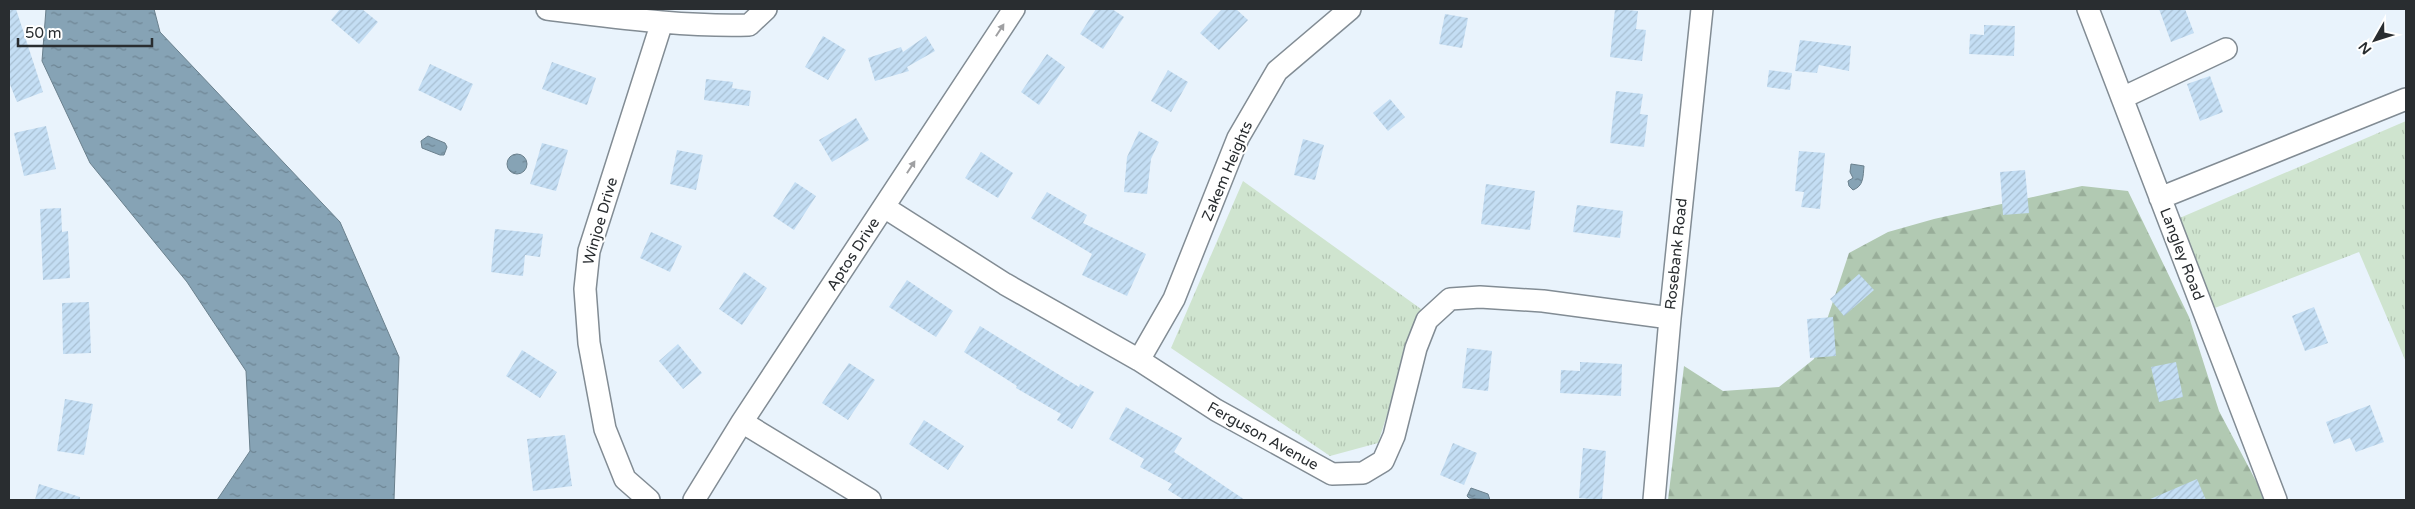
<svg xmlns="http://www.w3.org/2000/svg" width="2415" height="509" font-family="'Varela Round',sans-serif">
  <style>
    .grass { fill: url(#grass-tufts) }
    .forest { fill: url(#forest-firs) }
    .water { fill: url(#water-ripples); stroke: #6a808d }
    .building { fill: url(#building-hatch) }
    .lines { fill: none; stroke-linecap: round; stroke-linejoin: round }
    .minor-casing { stroke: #828c94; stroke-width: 24 }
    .minor { stroke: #fff; stroke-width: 21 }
    .oneway { fill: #9fa0a2 }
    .labels { text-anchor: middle; stroke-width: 4; stroke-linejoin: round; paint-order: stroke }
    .street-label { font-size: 15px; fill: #292d30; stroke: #fff }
  </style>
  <defs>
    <pattern id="grass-tufts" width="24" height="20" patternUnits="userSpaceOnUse" patternTransform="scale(1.25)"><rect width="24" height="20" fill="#cfe4cf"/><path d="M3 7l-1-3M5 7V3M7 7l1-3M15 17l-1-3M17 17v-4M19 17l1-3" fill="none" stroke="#b2c4b2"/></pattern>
    <pattern id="forest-firs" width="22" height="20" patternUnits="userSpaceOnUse" patternTransform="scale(1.25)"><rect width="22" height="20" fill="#b1c9b2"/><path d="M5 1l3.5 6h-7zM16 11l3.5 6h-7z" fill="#98ad99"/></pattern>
    <pattern id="water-ripples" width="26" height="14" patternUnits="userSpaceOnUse" patternTransform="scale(1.25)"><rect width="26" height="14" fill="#86a3b5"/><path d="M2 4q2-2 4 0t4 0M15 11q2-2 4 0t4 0" fill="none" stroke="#6e8594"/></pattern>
    <pattern id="building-hatch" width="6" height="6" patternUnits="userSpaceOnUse" patternTransform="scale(1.25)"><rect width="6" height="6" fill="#c4def4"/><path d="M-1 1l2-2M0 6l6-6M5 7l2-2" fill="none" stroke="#a8bfd2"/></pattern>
  </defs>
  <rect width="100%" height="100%" fill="#e9f3fc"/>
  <path class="grass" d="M 2406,121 L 2406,362 L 2359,252 L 2207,311 L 2168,223 Z
    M 1243,181 L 1421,309 L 1378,443 L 1330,456 L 1171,348 Z"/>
  <path class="forest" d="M 2082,186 L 2128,191 L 2189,317 L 2219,411 L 2266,500 L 1668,500 L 1684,366 L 1723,391 L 1779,387 L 1814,359 L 1849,253 L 1888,232 L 1934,219 Z"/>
  <path class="water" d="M 46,9 L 154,9 L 160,32 L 340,222 L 399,357 L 394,500 L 217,500 L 250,451 L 246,371 L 187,282 L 90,163 L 42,61 Z
    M 428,136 L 445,143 L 447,147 L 444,155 L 440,155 L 422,148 L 421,141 Z
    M507 164a10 10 0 1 1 20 0a10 10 0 1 1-20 0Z
    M 1851,164 L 1864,166 C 1863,176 1864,186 1853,190 L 1849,186 L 1848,181 L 1853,178 L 1850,172 Z
    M 1471,488 L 1488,494 L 1490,500 L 1469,498 L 1467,496 Z"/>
  <path class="building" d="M 9,9 L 16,9 L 43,92 L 17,102 L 9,82 Z
    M 340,9 L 362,9 L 378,22 L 359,44 L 331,20 Z
    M 1096,9 L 1112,9 L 1124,17 L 1103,49 L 1080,34 Z
    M 1222,9 L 1236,9 L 1248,20 L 1219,50 L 1200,33 Z
    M 1615,9 L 1638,11 L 1636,29 L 1646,30 L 1642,61 L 1610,57 Z
    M 2159,9 L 2185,9 L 2194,33 L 2171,42 Z
    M 1445,14 L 1468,18 L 1462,48 L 1439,44 Z
    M 1984,25 L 2015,26 L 2014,56 L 1969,54 L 1970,34 L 1984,35 Z
    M 823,36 L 846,50 L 828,80 L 805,67 Z
    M 926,36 L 935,51 L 907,67 L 909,71 L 875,81 L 868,58 L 901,47 L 903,52 Z
    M 1800,40 L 1851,46 L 1849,71 L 1819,65 L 1817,73 L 1795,71 Z
    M 1047,54 L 1065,67 L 1039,105 L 1021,92 Z
    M 552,62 L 596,78 L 587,105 L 542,89 Z
    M 430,64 L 473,84 L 461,111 L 418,90 Z
    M 1168,70 L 1188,82 L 1171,112 L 1151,101 Z
    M 1769,70 L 1792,73 L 1790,90 L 1767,87 Z
    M 2210,76 L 2223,112 L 2200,121 L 2187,84 Z
    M 706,79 L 733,82 L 732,88 L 751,91 L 749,106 L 704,100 Z
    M 1616,91 L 1643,94 L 1640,114 L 1648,115 L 1644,147 L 1610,143 Z
    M 1390,99 L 1405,117 L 1388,131 L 1373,113 Z
    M 856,118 L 869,140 L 832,162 L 819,140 Z
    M 46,126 L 56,169 L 24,176 L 14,133 Z
    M 1139,131 L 1159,142 L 1151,159 L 1147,194 L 1124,192 L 1127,157 Z
    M 1303,139 L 1324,145 L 1315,180 L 1294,175 Z
    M 542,143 L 568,150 L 556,191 L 530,184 Z
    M 677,150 L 703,155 L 696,190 L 670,184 Z
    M 1799,151 L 1825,153 L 1820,209 L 1801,207 L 1804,192 L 1795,191 Z
    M 981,152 L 1013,173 L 998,198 L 965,178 Z
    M 2025,170 L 2029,213 L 2003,215 L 2000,172 Z
    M 795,182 L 816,196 L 794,230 L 773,216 Z
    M 1486,184 L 1535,191 L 1530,230 L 1481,224 Z
    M 1047,192 L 1087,215 L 1083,223 L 1146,254 L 1127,296 L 1082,275 L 1092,254 L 1031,218 Z
    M 1577,205 L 1623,211 L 1620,238 L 1573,232 Z
    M 61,208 L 62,232 L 68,231 L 70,278 L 43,280 L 40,209 Z
    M 495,229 L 543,234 L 540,257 L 525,255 L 523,276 L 491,272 Z
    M 651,232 L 682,246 L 670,272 L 640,258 Z
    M 744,272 L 767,288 L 742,325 L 719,309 Z
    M 1859,274 L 1874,290 L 1844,316 L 1830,299 Z
    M 907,280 L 953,311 L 936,337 L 889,307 Z
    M 89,302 L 91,353 L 63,354 L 62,303 Z
    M 2314,307 L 2328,343 L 2305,351 L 2292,316 Z
    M 1833,317 L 1836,356 L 1810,358 L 1807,319 Z
    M 980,326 L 1079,387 L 1080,384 L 1094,392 L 1072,429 L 1057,420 L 1061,414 L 1016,388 L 1017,386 L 964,352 Z
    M 678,344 L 702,373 L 683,389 L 659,361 Z
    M 1467,348 L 1492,351 L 1488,391 L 1462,388 Z
    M 522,350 L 557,372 L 540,398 L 506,376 Z
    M 1580,362 L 1622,364 L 1621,396 L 1560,393 L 1561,370 L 1580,371 Z
    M 2176,362 L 2183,397 L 2159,402 L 2151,367 Z
    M 849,363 L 875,380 L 848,420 L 822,403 Z
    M 65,399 L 93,404 L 84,455 L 57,451 Z
    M 2370,405 L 2384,442 L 2356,452 L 2350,438 L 2334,444 L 2326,422 Z
    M 1126,407 L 1182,438 L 1174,452 L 1245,500 L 1184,500 L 1168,490 L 1172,484 L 1140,467 L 1144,459 L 1109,439 Z
    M 924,420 L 964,446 L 948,470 L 909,444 Z
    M 565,435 L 572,486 L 533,491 L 527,439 Z
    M 1453,443 L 1477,453 L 1464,485 L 1440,475 Z
    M 1583,448 L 1606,451 L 1602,500 L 1579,498 Z
    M 2197,479 L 2206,500 L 2148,500 Z
    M 39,484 L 80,497 L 80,500 L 35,500 Z"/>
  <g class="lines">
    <g class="minor-casing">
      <path id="minor" d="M 547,9 C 614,17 681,27 749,25 L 766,9
        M 2088,9 L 2276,500
        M 2122,98 L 2226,49
        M 2160,198 L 2406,99
        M 884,207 L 1005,284 L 1139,360 L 1216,410 L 1332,474 L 1363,473 L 1383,461 L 1394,436 L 1416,348 L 1427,320 L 1450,299 L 1480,297 L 1543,301 L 1670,318
        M 1139,360 L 1174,299 L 1238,138 L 1277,71 L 1350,9
        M 742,422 L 870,500
        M 649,500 L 625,479 L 605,429 L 589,343 L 585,289 L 589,251 L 662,22
        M 694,500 L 742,422 L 1014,9
        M 1654,500 L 1670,318 L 1702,9"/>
    </g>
    <use href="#minor" class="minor"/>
  </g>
  <defs><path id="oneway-solid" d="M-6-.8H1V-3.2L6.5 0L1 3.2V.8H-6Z" transform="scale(1.25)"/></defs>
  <g class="oneway">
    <use href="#oneway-solid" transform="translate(1000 30) rotate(-57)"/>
    <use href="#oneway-solid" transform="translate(911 167) rotate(-57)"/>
  </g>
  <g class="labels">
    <g class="street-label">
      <text transform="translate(1227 171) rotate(-67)" y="5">Zakem Heights</text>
      <text transform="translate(600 221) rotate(-74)" y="5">Winjoe Drive</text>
      <text transform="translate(853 254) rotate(-57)" y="5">Aptos Drive</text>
      <text transform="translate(1676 254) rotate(-84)" y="5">Rosebank Road</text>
      <text transform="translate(2182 254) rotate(69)" y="5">Langley Road</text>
      <text transform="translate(1263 436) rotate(29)" y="5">Ferguson Avenue</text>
    </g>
  </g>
  <rect width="2415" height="509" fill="none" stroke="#292d30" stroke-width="20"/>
  <g transform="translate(2375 40) rotate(231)" stroke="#ffffff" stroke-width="4" paint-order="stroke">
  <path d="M0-4L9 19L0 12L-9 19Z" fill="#292d30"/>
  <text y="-8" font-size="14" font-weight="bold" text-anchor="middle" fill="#292d30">N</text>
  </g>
  <path d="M18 38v8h134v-8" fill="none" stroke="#292d30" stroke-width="2.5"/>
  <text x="25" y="38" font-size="15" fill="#292d30" stroke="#ffffff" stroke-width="4" paint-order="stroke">50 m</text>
</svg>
